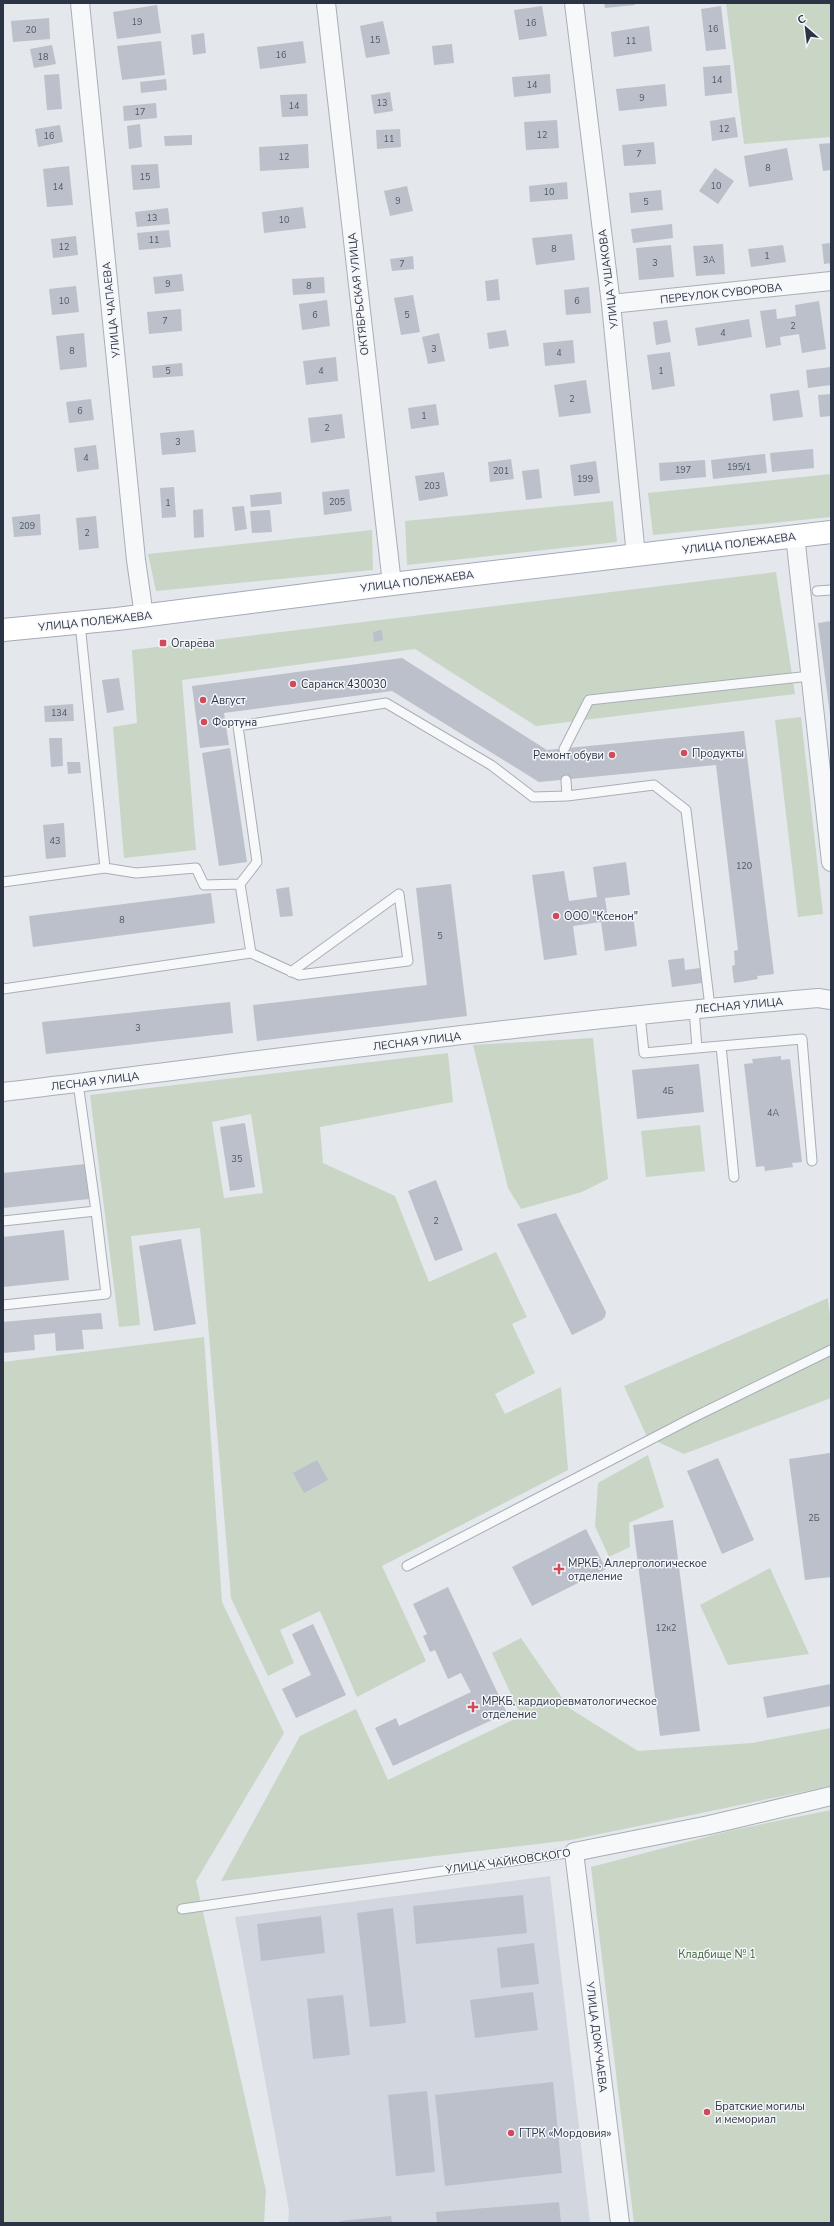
<svg xmlns="http://www.w3.org/2000/svg" width="834" height="2226" font-family="'Nunito Sans',sans-serif">
  <style>
    .built { fill: #d2d6de }
    .green { fill: #c9d6c5; fill-rule: evenodd }
    .building { fill: #bbc0ca }
    .lines { fill: none; stroke-linecap: round; stroke-linejoin: round }
    .service-casing { stroke: #a9aeb7; stroke-width: 11 }
    .minor-casing { stroke: #a9aeb7; stroke-width: 20 }
    .primary-casing { stroke: #a3abb8; stroke-width: 24 }
    .service { stroke: #f7f8fa; stroke-width: 9 }
    .minor { stroke: #f7f8fa; stroke-width: 18 }
    .primary { stroke: #fff; stroke-width: 22 }
    .poi-dot { fill: #d1495b; stroke: #f4f6f9; stroke-width: 1.5 }
    .labels { text-anchor: middle; stroke-width: 3; stroke-linejoin: round; paint-order: stroke }
    .number-label { font-size: 9px; fill: #4f5766 }
    .street-label { font-size: 11px; fill: #2b3445; stroke: #f4f6f9 }
    .poi-label { font-size: 11px; fill: #2b3445; stroke: #f4f6f9; text-anchor: start }
    .park-label { font-size: 11px; fill: #3f6138; stroke: #f4f6f9 }
  </style>
  <rect width="100%" height="100%" fill="#e4e7ec"/>
  <path class="built" d="M 550,1876 L 590,2223 L 288,2223 L 289,2210 L 235,1917 Z"/>
  <path class="green" d="M 726,3 L 831,3 L 831,137 L 744,144 Z
    M 831,474 L 831,517 L 653,535 L 648,493 Z
    M 613,501 L 617,542 L 407,565 L 405,521 Z
    M 372,530 L 373,570 L 156,591 L 148,554 Z
    M 776,572 L 795,694 L 536,726 L 415,649 L 182,680 L 196,850 L 124,858 L 113,727 L 137,723 L 132,650 Z
    M 801,717 L 823,914 L 798,917 L 775,720 Z
    M 593,1038 L 608,1179 L 582,1192 L 521,1209 L 508,1188 L 473,1045 Z
    M 448,1053 L 453,1102 L 320,1127 L 323,1163 L 395,1196 L 429,1282 L 496,1252 L 527,1317 L 512,1324 L 535,1373 L 495,1394 L 505,1414 L 561,1387 L 568,1470 L 382,1566 L 426,1661 L 357,1697 L 320,1611 L 280,1630 L 294,1663 L 268,1676 L 231,1598 L 200,1228 L 131,1236 L 140,1325 L 119,1327 L 90,1095 ZM 251,1114 L 263,1193 L 224,1198 L 212,1122 Z
    M 700,1125 L 705,1171 L 646,1177 L 641,1131 Z
    M 828,1298 L 831,1326 L 831,1398 L 684,1454 L 647,1437 L 624,1386 Z
    M 204,1337 L 222,1602 L 284,1733 L 196,1881 L 266,2191 L 264,2223 L 3,2223 L 3,1362 Z
    M 648,1455 L 664,1507 L 629,1523 L 630,1547 L 609,1557 L 595,1526 L 598,1483 Z
    M 770,1568 L 809,1654 L 728,1665 L 700,1605 Z
    M 521,1638 L 569,1708 L 638,1751 L 752,1743 L 831,1728 L 831,1786 L 571,1840 L 221,1881 L 300,1736 L 356,1709 L 388,1780 L 521,1716 L 492,1653 Z
    M 831,1810 L 831,2223 L 634,2223 L 591,1867 L 733,1830 Z"/>
  <path class="building" d="M 604,3 L 635,3 L 635,5 L 605,8 Z
    M 157,5 L 161,33 L 117,39 L 113,12 Z
    M 542,6 L 547,36 L 519,40 L 514,10 Z
    M 721,6 L 726,49 L 706,51 L 701,9 Z
    M 49,18 L 50,39 L 13,42 L 11,21 Z
    M 383,21 L 390,54 L 366,58 L 360,26 Z
    M 649,26 L 652,51 L 614,57 L 611,32 Z
    M 204,33 L 206,53 L 193,55 L 191,35 Z
    M 161,41 L 165,75 L 122,80 L 117,46 Z
    M 303,41 L 306,63 L 260,69 L 257,47 Z
    M 452,44 L 454,63 L 434,65 L 432,46 Z
    M 52,45 L 56,64 L 34,68 L 30,49 Z
    M 730,65 L 732,93 L 705,96 L 703,67 Z
    M 59,74 L 62,109 L 47,110 L 44,75 Z
    M 550,74 L 551,93 L 514,97 L 512,77 Z
    M 166,79 L 167,90 L 141,93 L 140,82 Z
    M 665,84 L 667,106 L 619,111 L 616,89 Z
    M 390,92 L 393,111 L 374,114 L 371,95 Z
    M 307,94 L 308,116 L 282,117 L 280,95 Z
    M 156,103 L 157,118 L 124,121 L 123,106 Z
    M 735,117 L 738,137 L 712,141 L 710,121 Z
    M 557,120 L 559,148 L 526,150 L 524,122 Z
    M 140,124 L 142,147 L 129,149 L 127,126 Z
    M 60,125 L 63,142 L 38,147 L 35,129 Z
    M 400,129 L 401,147 L 377,149 L 376,130 Z
    M 192,135 L 192,145 L 165,146 L 164,136 Z
    M 654,142 L 656,164 L 624,166 L 622,145 Z
    M 831,143 L 831,170 L 823,171 L 819,144 Z
    M 308,144 L 309,168 L 260,171 L 259,147 Z
    M 787,148 L 793,180 L 749,187 L 744,156 Z
    M 158,164 L 160,188 L 133,190 L 131,165 Z
    M 69,166 L 73,205 L 47,207 L 43,169 Z
    M 715,168 L 734,181 L 718,204 L 699,191 Z
    M 567,182 L 568,199 L 530,202 L 529,186 Z
    M 407,186 L 413,211 L 390,216 L 384,191 Z
    M 661,190 L 663,210 L 631,213 L 629,193 Z
    M 303,207 L 306,228 L 264,233 L 262,212 Z
    M 168,208 L 170,224 L 137,227 L 135,212 Z
    M 672,224 L 673,238 L 633,243 L 631,229 Z
    M 169,230 L 171,247 L 139,250 L 137,233 Z
    M 572,234 L 575,260 L 536,265 L 532,238 Z
    M 76,236 L 78,255 L 53,258 L 51,239 Z
    M 831,243 L 831,263 L 824,264 L 822,244 Z
    M 723,244 L 725,274 L 696,276 L 693,246 Z
    M 671,245 L 674,277 L 639,280 L 636,248 Z
    M 783,245 L 786,262 L 751,267 L 748,249 Z
    M 413,256 L 414,269 L 392,271 L 390,259 Z
    M 182,274 L 184,291 L 155,294 L 153,277 Z
    M 324,277 L 325,293 L 293,295 L 292,279 Z
    M 498,279 L 500,300 L 487,301 L 485,281 Z
    M 76,286 L 79,312 L 52,315 L 49,289 Z
    M 589,287 L 591,313 L 566,315 L 564,290 Z
    M 413,295 L 420,332 L 401,335 L 394,298 Z
    M 327,300 L 330,326 L 302,330 L 299,304 Z
    M 819,301 L 826,349 L 802,353 L 799,334 L 780,337 L 781,345 L 766,348 L 760,311 L 776,309 L 777,319 L 796,316 L 795,305 Z
    M 181,309 L 182,331 L 149,334 L 147,312 Z
    M 749,319 L 752,337 L 698,346 L 695,328 Z
    M 667,320 L 671,342 L 656,345 L 653,322 Z
    M 506,330 L 509,346 L 489,349 L 487,333 Z
    M 84,333 L 87,367 L 60,370 L 56,336 Z
    M 439,333 L 445,361 L 428,364 L 422,337 Z
    M 573,340 L 575,363 L 545,366 L 543,343 Z
    M 670,352 L 675,386 L 652,390 L 647,355 Z
    M 336,357 L 338,381 L 306,385 L 303,361 Z
    M 182,363 L 183,376 L 153,378 L 152,366 Z
    M 831,367 L 831,385 L 808,388 L 806,370 Z
    M 586,380 L 591,413 L 559,417 L 554,385 Z
    M 799,390 L 803,417 L 773,421 L 770,394 Z
    M 831,394 L 831,416 L 820,417 L 818,395 Z
    M 91,399 L 94,420 L 69,423 L 66,402 Z
    M 436,404 L 439,425 L 411,429 L 408,408 Z
    M 342,414 L 345,438 L 311,443 L 308,418 Z
    M 194,430 L 196,452 L 162,455 L 160,433 Z
    M 96,445 L 99,469 L 77,472 L 74,448 Z
    M 813,449 L 814,468 L 772,472 L 770,453 Z
    M 765,454 L 767,473 L 713,479 L 711,460 Z
    M 511,459 L 514,479 L 490,482 L 488,462 Z
    M 705,460 L 706,477 L 660,481 L 659,463 Z
    M 596,461 L 600,493 L 574,496 L 570,465 Z
    M 539,469 L 542,498 L 526,500 L 522,471 Z
    M 444,472 L 448,496 L 419,501 L 415,476 Z
    M 174,487 L 176,517 L 162,518 L 160,488 Z
    M 349,489 L 352,511 L 324,515 L 322,492 Z
    M 281,492 L 282,504 L 251,507 L 250,495 Z
    M 244,506 L 247,529 L 235,531 L 232,507 Z
    M 203,509 L 204,537 L 194,538 L 193,510 Z
    M 270,510 L 272,532 L 252,533 L 250,511 Z
    M 40,514 L 41,535 L 14,537 L 12,517 Z
    M 96,516 L 99,548 L 79,550 L 76,518 Z
    M 831,621 L 831,715 L 830,715 L 818,623 Z
    M 382,630 L 383,640 L 374,642 L 373,632 Z
    M 402,658 L 547,750 L 744,731 L 774,974 L 757,976 L 758,979 L 734,983 L 732,966 L 735,965 L 734,951 L 738,950 L 716,765 L 539,782 L 392,691 L 224,713 L 229,745 L 200,748 L 192,686 Z
    M 119,678 L 124,710 L 107,713 L 102,680 Z
    M 73,704 L 74,721 L 45,722 L 44,706 Z
    M 49,738 L 62,738 L 63,766 L 51,767 Z
    M 230,748 L 247,862 L 219,866 L 202,753 Z
    M 67,762 L 80,762 L 81,773 L 68,774 Z
    M 64,823 L 66,857 L 46,859 L 43,825 Z
    M 626,862 L 630,895 L 605,898 L 608,920 L 633,916 L 637,946 L 605,951 L 601,922 L 573,926 L 577,955 L 544,960 L 532,875 L 564,871 L 569,901 L 597,897 L 593,867 Z
    M 451,884 L 467,1016 L 257,1041 L 253,1005 L 427,985 L 416,888 Z
    M 289,887 L 293,916 L 280,917 L 276,889 Z
    M 211,893 L 215,923 L 33,947 L 29,916 Z
    M 684,958 L 685,970 L 700,968 L 702,983 L 672,987 L 668,960 Z
    M 230,1002 L 233,1033 L 46,1054 L 42,1022 Z
    M 781,1056 L 781,1060 L 790,1059 L 802,1162 L 792,1163 L 793,1167 L 765,1171 L 764,1166 L 756,1167 L 744,1064 L 753,1063 L 752,1059 Z
    M 699,1064 L 704,1112 L 637,1119 L 632,1070 Z
    M 245,1123 L 255,1187 L 230,1191 L 220,1127 Z
    M 85,1164 L 89,1199 L 3,1208 L 3,1173 Z
    M 436,1180 L 463,1250 L 435,1261 L 408,1191 Z
    M 556,1213 L 606,1312 L 605,1317 L 602,1320 L 572,1335 L 517,1224 Z
    M 64,1230 L 69,1280 L 3,1287 L 3,1237 Z
    M 181,1239 L 196,1324 L 154,1331 L 139,1246 Z
    M 101,1313 L 103,1329 L 82,1330 L 84,1349 L 56,1351 L 55,1333 L 34,1335 L 35,1350 L 3,1353 L 3,1322 Z
    M 830,1453 L 831,1577 L 805,1580 L 789,1459 Z
    M 718,1458 L 754,1540 L 722,1554 L 687,1471 Z
    M 317,1460 L 328,1480 L 304,1493 L 293,1473 Z
    M 673,1520 L 700,1731 L 660,1736 L 633,1525 Z
    M 586,1529 L 606,1569 L 532,1606 L 512,1567 Z
    M 448,1587 L 507,1713 L 393,1766 L 375,1728 L 396,1718 L 399,1726 L 471,1692 L 461,1673 L 448,1679 L 435,1650 L 430,1652 L 423,1636 L 427,1634 L 413,1604 Z
    M 313,1624 L 346,1695 L 296,1718 L 282,1689 L 311,1675 L 292,1634 Z
    M 831,1684 L 831,1706 L 767,1718 L 763,1697 Z
    M 523,1895 L 527,1933 L 416,1944 L 413,1906 Z
    M 393,1908 L 406,2023 L 370,2027 L 357,1913 Z
    M 321,1916 L 325,1953 L 261,1961 L 257,1924 Z
    M 534,1943 L 539,1984 L 501,1988 L 497,1948 Z
    M 533,1992 L 538,2030 L 475,2038 L 470,2000 Z
    M 343,1995 L 350,2055 L 313,2059 L 307,1999 Z
    M 553,2082 L 562,2173 L 445,2186 L 435,2095 Z
    M 427,2091 L 435,2172 L 396,2176 L 388,2095 Z
    M 559,2202 L 561,2223 L 437,2223 L 436,2212 Z
    M 391,2216 L 392,2223 L 341,2223 L 340,2221 Z"/>
  <g class="lines">
    <g class="service-casing">
      <path id="service" d="M 817,591 L 831,590
        M 80,623 L 105,868 L 136,873 L 196,868 L 204,885 L 240,884 L 257,862 L 238,726 L 386,703 L 491,765 L 533,797 L 567,796 L 654,785 L 686,810 L 710,1007
        M 564,749 L 589,700 L 810,676
        M 566,780 L 567,796
        M 3,882 L 105,868
        M 251,953 L 299,975 L 408,961 L 399,894 L 291,972
        M 3,989 L 251,953 L 240,884
        M 694,1009 L 697,1048 L 802,1039 L 812,1161
        M 640,1015 L 644,1053 L 697,1048
        M 721,1046 L 734,1177
        M 3,1221 L 96,1211 L 78,1083
        M 3,1305 L 106,1294 L 96,1211
        M 407,1566 L 690,1419 L 831,1350
        M 182,1909 L 574,1852"/>
    </g>
    <g class="minor-casing">
      <path id="minor" d="M 80,3 L 136,560 L 144,616
        M 326,3 L 392,584
        M 574,3 L 611,304 L 636,556
        M 611,304 L 831,281
        M 795,535 L 831,862
        M 3,1092 C 275,1059 546,1021 818,998 L 831,1000
        M 620,2223 L 574,1852 L 709,1825 L 831,1796"/>
    </g>
    <g class="primary-casing">
      <path id="primary" d="M 3,630 L 117,619 L 392,584 L 831,532"/>
    </g>
    <use href="#service" class="service"/>
    <use href="#minor" class="minor"/>
    <use href="#primary" class="primary"/>
  </g>
  <g class="poi-dot">
    <rect x="159" y="639" width="8" height="8" rx="2"/>
    <circle cx="293" cy="684" r="4"/>
    <circle cx="203" cy="700" r="4"/>
    <circle cx="204" cy="722" r="4"/>
    <circle cx="684" cy="753" r="4"/>
    <circle cx="612" cy="755" r="4"/>
    <circle cx="556" cy="916" r="4"/>
    <path d="M557 1563h4v4h4v4h-4v4h-4v-4h-4v-4h4z"/>
    <path d="M471 1701h4v4h4v4h-4v4h-4v-4h-4v-4h4z"/>
    <circle cx="707" cy="2112" r="4"/>
    <circle cx="511" cy="2133" r="4"/>
  </g>
  <g class="labels">
    <g class="number-label">
      <text x="137" y="25">19</text>
      <text x="531" y="26">16</text>
      <text x="713" y="32">16</text>
      <text x="31" y="33">20</text>
      <text x="375" y="43">15</text>
      <text x="631" y="44">11</text>
      <text x="281" y="58">16</text>
      <text x="43" y="60">18</text>
      <text x="717" y="83">14</text>
      <text x="532" y="88">14</text>
      <text x="642" y="101">9</text>
      <text x="382" y="106">13</text>
      <text x="294" y="109">14</text>
      <text x="140" y="115">17</text>
      <text x="724" y="132">12</text>
      <text x="542" y="138">12</text>
      <text x="49" y="139">16</text>
      <text x="389" y="142">11</text>
      <text x="639" y="157">7</text>
      <text x="284" y="160">12</text>
      <text x="768" y="171">8</text>
      <text x="145" y="180">15</text>
      <text x="716" y="189">10</text>
      <text x="58" y="190">14</text>
      <text x="549" y="195">10</text>
      <text x="398" y="204">9</text>
      <text x="646" y="205">5</text>
      <text x="152" y="221">13</text>
      <text x="284" y="223">10</text>
      <text x="154" y="243">11</text>
      <text x="64" y="250">12</text>
      <text x="554" y="252">8</text>
      <text x="767" y="259">1</text>
      <text x="709" y="263">3А</text>
      <text x="655" y="266">3</text>
      <text x="402" y="267">7</text>
      <text x="168" y="287">9</text>
      <text x="309" y="289">8</text>
      <text x="64" y="304">10</text>
      <text x="577" y="304">6</text>
      <text x="315" y="318">6</text>
      <text x="407" y="318">5</text>
      <text x="165" y="324">7</text>
      <text x="793" y="329">2</text>
      <text x="723" y="336">4</text>
      <text x="434" y="352">3</text>
      <text x="72" y="354">8</text>
      <text x="559" y="356">4</text>
      <text x="168" y="374">5</text>
      <text x="321" y="374">4</text>
      <text x="661" y="374">1</text>
      <text x="572" y="402">2</text>
      <text x="80" y="414">6</text>
      <text x="424" y="419">1</text>
      <text x="327" y="431">2</text>
      <text x="178" y="445">3</text>
      <text x="86" y="461">4</text>
      <text x="739" y="470">195/1</text>
      <text x="683" y="473">197</text>
      <text x="501" y="474">201</text>
      <text x="585" y="482">199</text>
      <text x="432" y="489">203</text>
      <text x="337" y="505">205</text>
      <text x="168" y="506">1</text>
      <text x="27" y="529">209</text>
      <text x="87" y="536">2</text>
      <text x="59" y="716">134</text>
      <text x="55" y="844">43</text>
      <text x="744" y="869">120</text>
      <text x="122" y="923">8</text>
      <text x="440" y="939">5</text>
      <text x="138" y="1031">3</text>
      <text x="668" y="1094">4Б</text>
      <text x="773" y="1116">4А</text>
      <text x="237" y="1162">35</text>
      <text x="436" y="1224">2</text>
      <text x="814" y="1521">2Б</text>
      <text x="666" y="1631">12к2</text>
    </g>
    <g class="street-label">
      <text transform="translate(608 279) rotate(-97)" y="4">УЛИЦА УШАКОВА</text>
      <text transform="translate(721 293) rotate(-6)" y="4">ПЕРЕУЛОК СУВОРОВА</text>
      <text transform="translate(358 294) rotate(-96)" y="4">ОКТЯБРЬСКАЯ УЛИЦА</text>
      <text transform="translate(111 310) rotate(-96)" y="4">УЛИЦА ЧАПАЕВА</text>
      <text transform="translate(739 543) rotate(-7)" y="4">УЛИЦА ПОЛЕЖАЕВА</text>
      <text transform="translate(417 581) rotate(-7)" y="4">УЛИЦА ПОЛЕЖАЕВА</text>
      <text transform="translate(95 621) rotate(-6)" y="4">УЛИЦА ПОЛЕЖАЕВА</text>
      <text transform="translate(739 1005) rotate(-5)" y="4">ЛЕСНАЯ УЛИЦА</text>
      <text transform="translate(417 1041) rotate(-7)" y="4">ЛЕСНАЯ УЛИЦА</text>
      <text transform="translate(95 1081) rotate(-7)" y="4">ЛЕСНАЯ УЛИЦА</text>
      <text transform="translate(508 1861) rotate(-8)" y="4">УЛИЦА ЧАЙКОВСКОГО</text>
      <text transform="translate(597 2037) rotate(83)" y="4">УЛИЦА ДОКУЧАЕВА</text>
    </g>
    <g class="poi-label">
      <text x="171" y="647">Огарёва</text>
      <text x="301" y="688">Саранск 430030</text>
      <text x="211" y="704">Август</text>
      <text x="212" y="726">Фортуна</text>
      <text x="692" y="757">Продукты</text>
      <text x="604" y="759" text-anchor="end">Ремонт обуви</text>
      <text x="564" y="920">ООО "Ксенон"</text>
      <text x="568" y="1567">МРКБ, Аллергологическое<tspan x="568" dy="13">отделение</tspan></text>
      <text x="482" y="1705">МРКБ, кардиоревматологическое<tspan x="482" dy="13">отделение</tspan></text>
      <text x="715" y="2110">Братские могилы<tspan x="715" dy="13">и мемориал</tspan></text>
      <text x="519" y="2137">ГТРК «Мордовия»</text>
    </g>
    <g class="park-label">
      <text x="717" y="1958">Кладбище № 1</text>
    </g>
  </g>
  <rect width="834" height="2226" fill="none" stroke="#2b3445" stroke-width="8"/>
  <g transform="translate(806 28) rotate(332)" stroke="#f4f6f9" stroke-width="3" paint-order="stroke">
  <path d="M0-3L7 15L0 10L-7 15Z" fill="#2b3445"/>
  <text y="-6" font-size="11" font-weight="bold" text-anchor="middle" fill="#2b3445">С</text>
  </g>
</svg>
